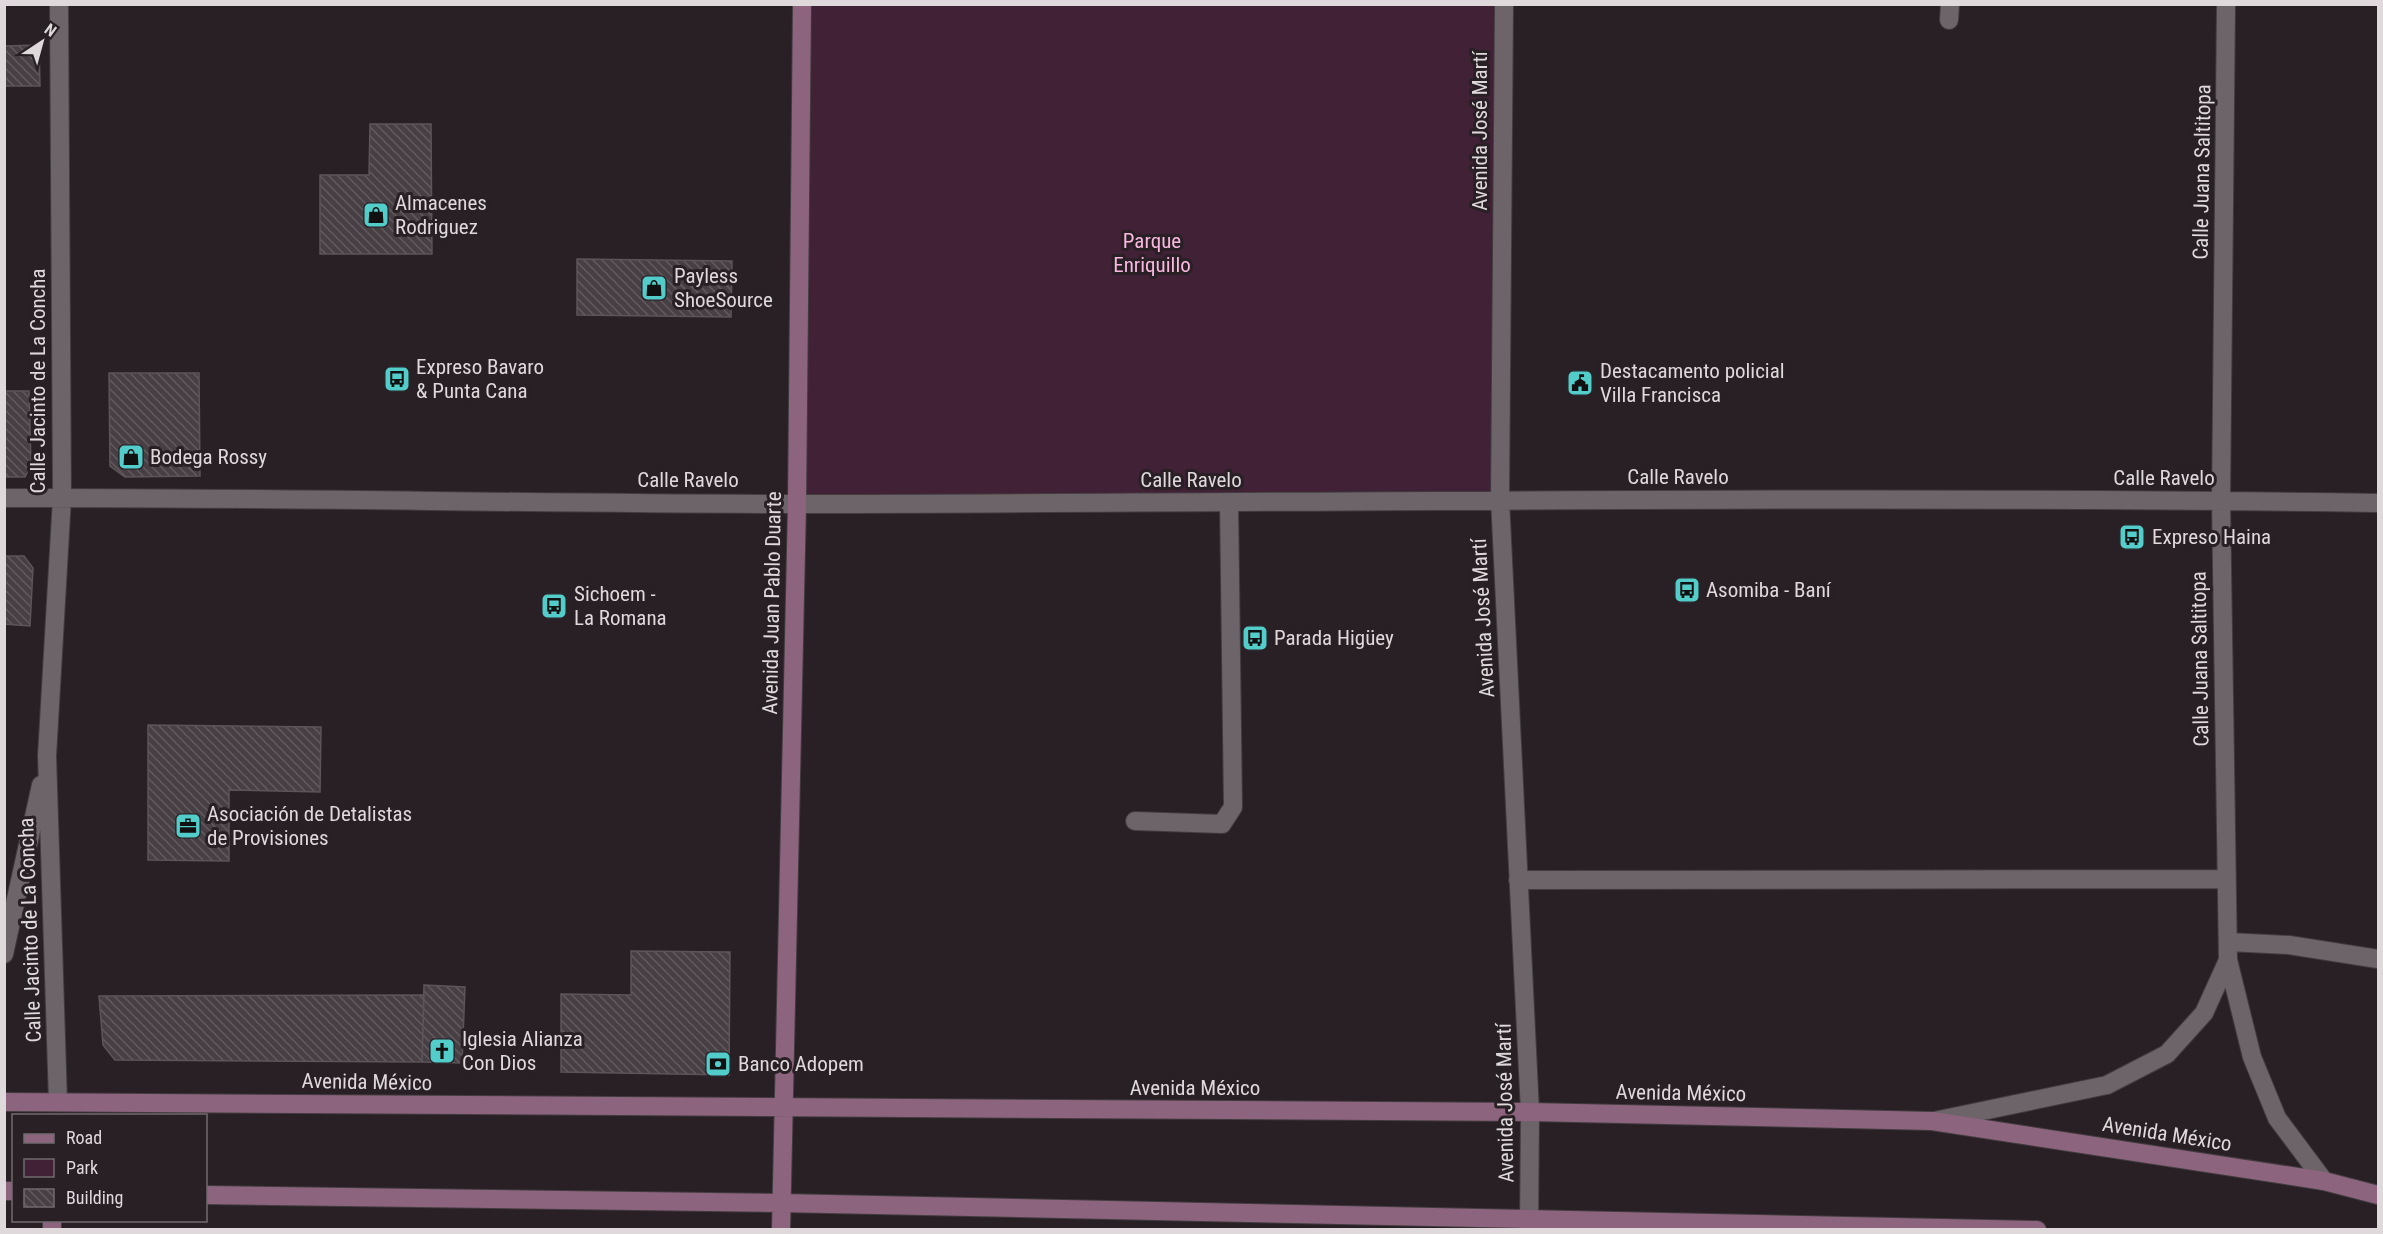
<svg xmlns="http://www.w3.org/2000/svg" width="2383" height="1234" font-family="'Roboto Condensed',sans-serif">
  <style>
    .park { fill: #402135 }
    .building { fill: url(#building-back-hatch); stroke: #5d5459; stroke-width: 1.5 }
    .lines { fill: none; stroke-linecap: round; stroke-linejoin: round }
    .lane-casing { stroke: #423c3f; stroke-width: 20 }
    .street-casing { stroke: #423c3f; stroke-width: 20 }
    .secondary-casing { stroke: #423c3f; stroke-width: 20 }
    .lane { stroke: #6d6469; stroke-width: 18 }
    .street { stroke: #6d6469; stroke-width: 18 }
    .secondary { stroke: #8d647e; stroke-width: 18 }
    .labels { text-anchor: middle; stroke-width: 6; stroke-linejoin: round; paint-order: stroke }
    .street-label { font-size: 21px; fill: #dfd9dc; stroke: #282025 }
    .poi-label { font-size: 21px; fill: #dfd9dc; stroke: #282025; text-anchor: start }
    .park-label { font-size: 21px; fill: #fab7df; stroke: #282025 }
  </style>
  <defs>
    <pattern id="building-back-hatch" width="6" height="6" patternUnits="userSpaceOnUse" patternTransform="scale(1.5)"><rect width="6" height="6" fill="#473f44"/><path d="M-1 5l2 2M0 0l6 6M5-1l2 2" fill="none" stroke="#615a5e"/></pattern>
  </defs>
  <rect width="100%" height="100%" fill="#282025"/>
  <path class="park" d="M 802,5 L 1504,5 L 1500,499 L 797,504 Z"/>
  <path class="building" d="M 39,45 L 40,86 L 4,86 L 4,46 Z
    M 370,124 L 431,124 L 432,254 L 320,254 L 320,175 L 369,175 Z
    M 577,259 L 732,261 L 731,317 L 577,315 Z
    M 109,373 L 199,373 L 200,476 L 125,477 L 110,466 Z
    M 4,391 L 29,391 L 31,465 L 25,477 L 4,477 Z
    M 4,556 L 24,556 L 33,568 L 30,626 L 4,624 Z
    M 148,725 L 321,727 L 320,792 L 229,790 L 229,861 L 148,860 Z
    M 631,951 L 730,952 L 729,1075 L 561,1072 L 561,994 L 631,995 Z
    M 424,985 L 465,987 L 462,1063 L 422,1062 Z
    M 424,995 L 422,1062 L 115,1060 L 103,1045 L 99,996 Z"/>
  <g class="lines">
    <g class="lane-casing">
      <path id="lane" d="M 1949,20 L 1950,4
        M 1135,821 L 1222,824 L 1233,807 L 1229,502"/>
    </g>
    <g class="street-casing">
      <path id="street" d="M 1504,4 L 1500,499 L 1530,1112 L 1529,1230
        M 2226,4 L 2221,501 L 2228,960 L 2252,1057 L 2277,1118 L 2324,1181
        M 4,498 C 271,497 537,504 804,504 C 1329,503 1854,495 2378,503
        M 1518,880 L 2226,879
        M 2228,942 L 2289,945 L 2378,959
        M 4,954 L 41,785
        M 58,1102 L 47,756 L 62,498 L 59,4
        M 1934,1121 L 2107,1085 L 2167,1054 L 2204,1013 L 2228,960"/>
    </g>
    <g class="secondary-casing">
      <path id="secondary" d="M 4,1102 L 1530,1112 L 1932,1121 L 2324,1181 L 2378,1195
        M 4,1191 L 14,1191
        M 206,1195 L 781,1203 L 2037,1230
        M 52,1230 L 52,1220
        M 781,1230 L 797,504 L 802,4"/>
    </g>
    <use href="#lane" class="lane"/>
    <use href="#street" class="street"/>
    <use href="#secondary" class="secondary"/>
  </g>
  <defs>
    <g id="shop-square" transform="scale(1.35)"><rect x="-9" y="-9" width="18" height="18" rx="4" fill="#53cdca" stroke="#282025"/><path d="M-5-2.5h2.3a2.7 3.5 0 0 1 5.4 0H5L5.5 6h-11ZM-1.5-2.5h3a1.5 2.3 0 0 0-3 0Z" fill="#111"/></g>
    <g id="bus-square" transform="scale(1.35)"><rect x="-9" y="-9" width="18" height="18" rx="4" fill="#53cdca" stroke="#282025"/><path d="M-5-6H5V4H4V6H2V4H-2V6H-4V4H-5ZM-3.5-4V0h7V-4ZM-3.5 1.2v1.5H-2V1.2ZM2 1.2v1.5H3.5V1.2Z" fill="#111"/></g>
    <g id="civic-square" transform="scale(1.35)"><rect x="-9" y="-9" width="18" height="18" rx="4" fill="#53cdca" stroke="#282025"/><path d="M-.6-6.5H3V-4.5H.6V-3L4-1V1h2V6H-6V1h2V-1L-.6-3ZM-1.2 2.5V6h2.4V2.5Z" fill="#111"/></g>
    <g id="office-square" transform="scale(1.35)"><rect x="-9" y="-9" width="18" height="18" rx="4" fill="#53cdca" stroke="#282025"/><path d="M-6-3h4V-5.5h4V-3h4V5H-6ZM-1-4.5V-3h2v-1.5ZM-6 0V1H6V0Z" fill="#111"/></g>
    <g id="church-square" transform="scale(1.35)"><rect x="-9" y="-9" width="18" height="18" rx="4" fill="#53cdca" stroke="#282025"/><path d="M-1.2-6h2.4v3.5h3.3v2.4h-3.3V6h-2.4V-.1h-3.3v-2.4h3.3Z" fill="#111"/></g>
    <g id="bank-square" transform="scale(1.35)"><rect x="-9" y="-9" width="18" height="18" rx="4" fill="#53cdca" stroke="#282025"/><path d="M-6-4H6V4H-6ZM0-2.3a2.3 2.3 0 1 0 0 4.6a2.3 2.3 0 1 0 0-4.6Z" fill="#111"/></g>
  </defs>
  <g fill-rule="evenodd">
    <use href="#shop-square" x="376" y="215"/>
    <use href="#shop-square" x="654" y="288"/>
    <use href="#bus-square" x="397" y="379"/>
    <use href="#civic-square" x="1580" y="383"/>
    <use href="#shop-square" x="131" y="457"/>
    <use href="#bus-square" x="2132" y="537"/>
    <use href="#bus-square" x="1687" y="590"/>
    <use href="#bus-square" x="554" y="606"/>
    <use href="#bus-square" x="1255" y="638"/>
    <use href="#office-square" x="188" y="826"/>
    <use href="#church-square" x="442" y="1051"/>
    <use href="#bank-square" x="718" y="1064"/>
  </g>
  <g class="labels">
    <g class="street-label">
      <text transform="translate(1480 131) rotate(-90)" y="7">Avenida José Martí</text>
      <text transform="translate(2202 172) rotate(-89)" y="7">Calle Juana Saltitopa</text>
      <text transform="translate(38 381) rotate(-90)" y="7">Calle Jacinto de La Concha</text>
      <text x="1678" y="484">Calle Ravelo</text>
      <text x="2164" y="485">Calle Ravelo</text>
      <text x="688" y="487">Calle Ravelo</text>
      <text x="1191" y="487">Calle Ravelo</text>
      <text transform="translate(772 603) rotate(-89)" y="7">Avenida Juan Pablo Duarte</text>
      <text transform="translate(1483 618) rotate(-93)" y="7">Avenida José Martí</text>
      <text transform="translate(2200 659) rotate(-91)" y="7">Calle Juana Saltitopa</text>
      <text transform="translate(30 930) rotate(-92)" y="7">Calle Jacinto de La Concha</text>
      <text transform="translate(367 1082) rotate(1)" y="7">Avenida México</text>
      <text x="1195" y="1095">Avenida México</text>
      <text transform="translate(1681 1093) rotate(1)" y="7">Avenida México</text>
      <text transform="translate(1505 1103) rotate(-91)" y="7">Avenida José Martí</text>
      <text transform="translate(2167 1134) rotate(9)" y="7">Avenida México</text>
    </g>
    <g class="poi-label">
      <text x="395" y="210">Almacenes<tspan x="395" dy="24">Rodriguez</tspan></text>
      <text x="674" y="283">Payless<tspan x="674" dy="24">ShoeSource</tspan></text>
      <text x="416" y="374">Expreso Bavaro<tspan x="416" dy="24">&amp; Punta Cana</tspan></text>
      <text x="1600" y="378">Destacamento policial<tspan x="1600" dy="24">Villa Francisca</tspan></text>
      <text x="150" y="464">Bodega Rossy</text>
      <text x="2152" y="544">Expreso Haina</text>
      <text x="1706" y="597">Asomiba - Baní</text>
      <text x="574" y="601">Sichoem -<tspan x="574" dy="24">La Romana</tspan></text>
      <text x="1274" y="645">Parada Higüey</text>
      <text x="207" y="821">Asociación de Detalistas<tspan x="207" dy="24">de Provisiones</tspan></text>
      <text x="462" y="1046">Iglesia Alianza<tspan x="462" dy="24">Con Dios</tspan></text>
      <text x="738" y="1071">Banco Adopem</text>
    </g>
    <g class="park-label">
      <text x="1152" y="248">Parque<tspan x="1152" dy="24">Enriquillo</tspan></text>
    </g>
  </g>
  <rect width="2383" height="1234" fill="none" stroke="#dfd9dc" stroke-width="12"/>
  <rect x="12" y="1114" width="195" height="108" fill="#282025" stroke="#716a6e" stroke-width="1.5"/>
  <rect x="24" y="1134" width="30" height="9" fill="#8d647e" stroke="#716a6e" stroke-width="1.5"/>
  <text x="66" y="1144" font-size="18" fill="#dfd9dc">Road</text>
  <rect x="24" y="1159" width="30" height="18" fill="#402135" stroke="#716a6e" stroke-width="1.5"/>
  <text x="66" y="1174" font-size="18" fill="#dfd9dc">Park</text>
  <rect x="24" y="1189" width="30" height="18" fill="url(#building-back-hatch)" stroke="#716a6e" stroke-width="1.5"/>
  <text x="66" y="1204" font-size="18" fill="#dfd9dc">Building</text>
  <g transform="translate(42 42) rotate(36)" stroke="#282025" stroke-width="4.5" paint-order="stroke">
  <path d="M0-4.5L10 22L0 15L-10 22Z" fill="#dfd9dc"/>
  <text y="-9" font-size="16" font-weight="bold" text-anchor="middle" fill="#dfd9dc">N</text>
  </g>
</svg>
